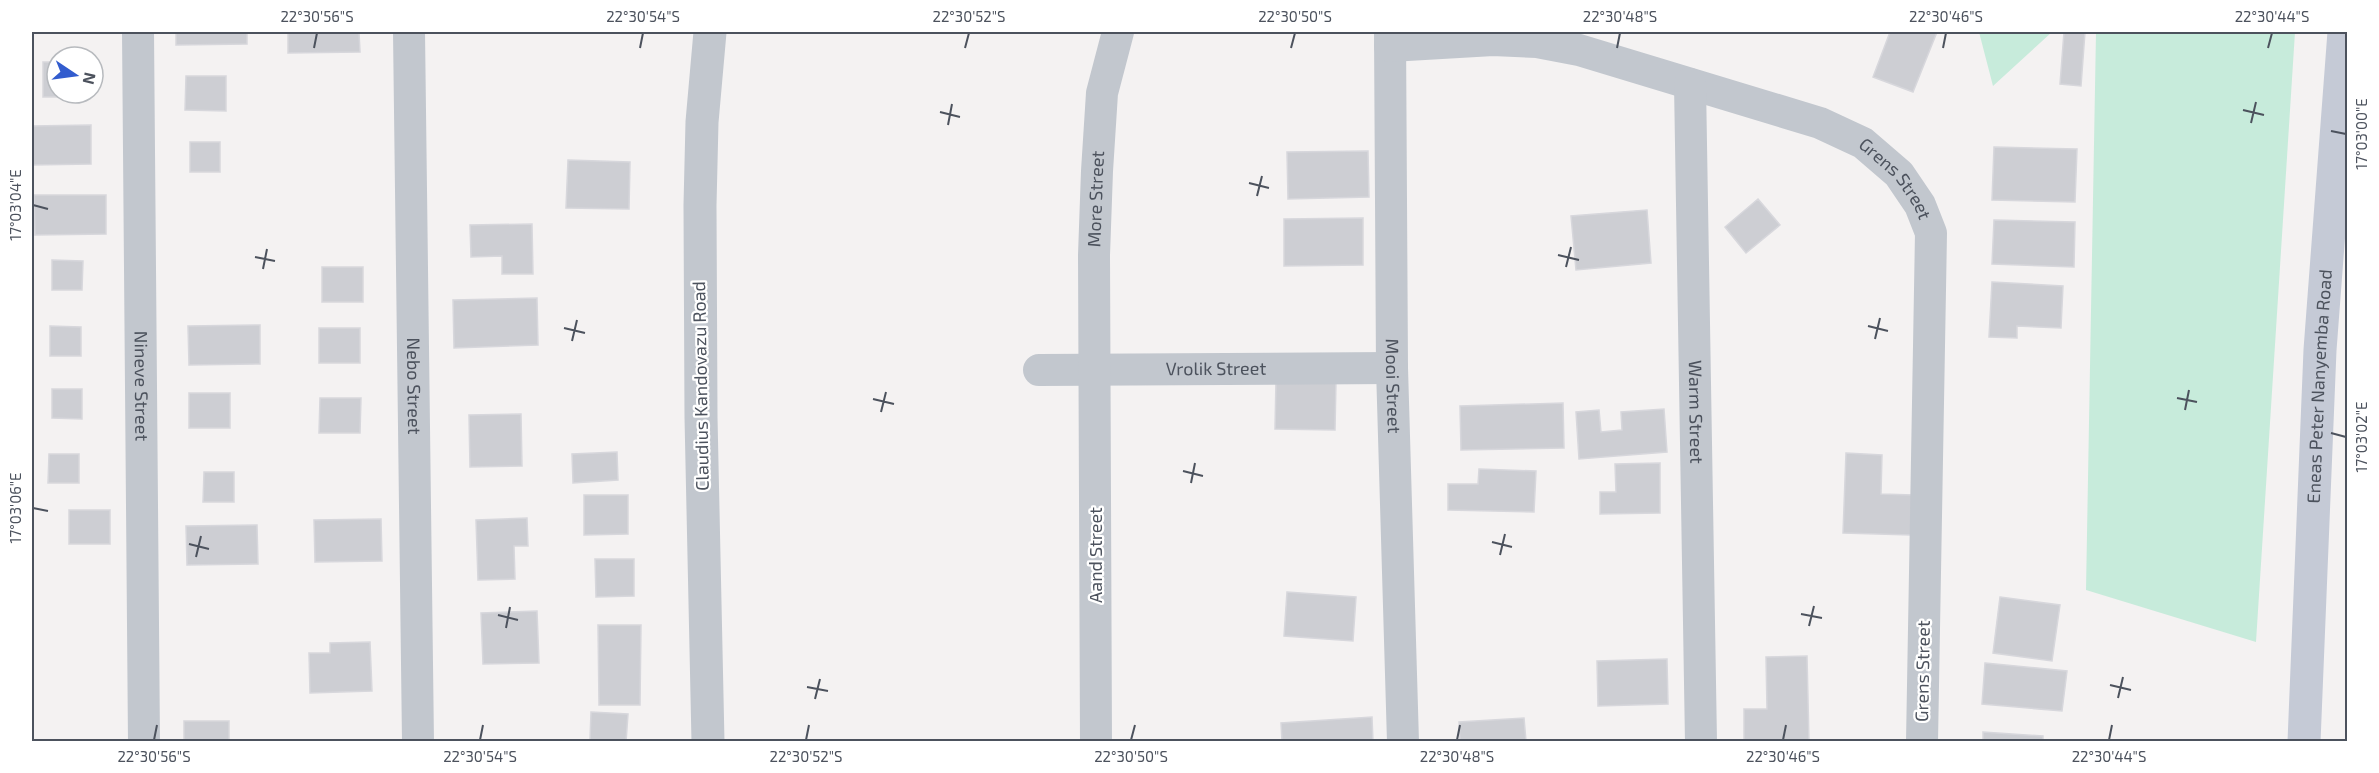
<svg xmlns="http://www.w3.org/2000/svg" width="2379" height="773" font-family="'Exo 2',sans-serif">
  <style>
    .green { fill: #c7ebdb }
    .building { fill: #cdced3; stroke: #d7d7dc; stroke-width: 1.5 }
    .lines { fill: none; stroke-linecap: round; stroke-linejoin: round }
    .minor { stroke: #c2c7ce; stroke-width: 32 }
    .tertiary { stroke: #c2c7ce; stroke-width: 33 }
    .secondary { stroke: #c5cad6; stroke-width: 33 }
    .ticks { fill: none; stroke: #4c525d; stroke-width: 2 }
    .labels { text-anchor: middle; stroke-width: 4.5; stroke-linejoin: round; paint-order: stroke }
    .street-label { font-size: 18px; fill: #4c525d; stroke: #fff }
    .neatline { fill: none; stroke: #4c525d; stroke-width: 2 }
    .ticks-label { font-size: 15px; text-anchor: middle; fill: #4c525d }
  </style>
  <rect width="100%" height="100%" fill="#f4f2f2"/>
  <path class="green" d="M 1979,32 L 2052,32 L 1993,86 Z
    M 2096,32 L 2295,32 L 2256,642 L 2086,590 Z"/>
  <path class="building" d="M 176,32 L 247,32 L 247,44 L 176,45 Z
    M 288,32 L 359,32 L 360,52 L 288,53 Z
    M 1890,32 L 1937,32 L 1913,92 L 1873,77 Z
    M 2064,32 L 2085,32 L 2081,86 L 2060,84 Z
    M 43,62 L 57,62 L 57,93 L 84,93 L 84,97 L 43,97 Z
    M 186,76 L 226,76 L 226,111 L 185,110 Z
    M 91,125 L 91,164 L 32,165 L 32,126 Z
    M 190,142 L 220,142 L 220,172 L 190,172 Z
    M 1994,147 L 2077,149 L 2075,202 L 1992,200 Z
    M 1368,151 L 1369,197 L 1288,199 L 1287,152 Z
    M 568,160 L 630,162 L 629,209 L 566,208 Z
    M 34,195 L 106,195 L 106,234 L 35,235 Z
    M 1758,199 L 1780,225 L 1746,253 L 1725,227 Z
    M 1647,210 L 1651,263 L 1576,270 L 1571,216 Z
    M 1363,218 L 1363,265 L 1284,266 L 1284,219 Z
    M 1994,220 L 2075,222 L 2074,267 L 1992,264 Z
    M 532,224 L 533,274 L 502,274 L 502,256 L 471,257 L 470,225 Z
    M 52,260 L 83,261 L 82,290 L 52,290 Z
    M 322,267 L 363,267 L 363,302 L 322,302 Z
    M 1992,282 L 2063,286 L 2061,328 L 2017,326 L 2017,338 L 1989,337 Z
    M 537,298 L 538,345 L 454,348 L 453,300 Z
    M 260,325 L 260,364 L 189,365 L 188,326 Z
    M 50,326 L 81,327 L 81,356 L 50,356 Z
    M 319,328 L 360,328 L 360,363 L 319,363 Z
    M 1276,380 L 1336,381 L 1335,430 L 1275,429 Z
    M 52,389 L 82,389 L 82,419 L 52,418 Z
    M 189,393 L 230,393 L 230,428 L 189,428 Z
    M 320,398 L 361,398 L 360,433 L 319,433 Z
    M 1563,403 L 1564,448 L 1461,450 L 1460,406 Z
    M 1664,409 L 1667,452 L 1579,459 L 1576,412 L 1599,410 L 1601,432 L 1622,430 L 1621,412 Z
    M 521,414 L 522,466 L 470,467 L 469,415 Z
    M 617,452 L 618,480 L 573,483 L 572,454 Z
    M 1846,453 L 1882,455 L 1881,494 L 1913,495 L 1911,535 L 1843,533 Z
    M 49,454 L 79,454 L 79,483 L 48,483 Z
    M 1660,463 L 1660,513 L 1600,514 L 1600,492 L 1616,492 L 1615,464 Z
    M 1479,469 L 1536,471 L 1534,512 L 1448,510 L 1448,484 L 1478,484 Z
    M 204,472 L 234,472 L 234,502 L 203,502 Z
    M 584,495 L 628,495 L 628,534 L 584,535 Z
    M 69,510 L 110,510 L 110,544 L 69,544 Z
    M 527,518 L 528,546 L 514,546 L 515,579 L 478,580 L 476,520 Z
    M 381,519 L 382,561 L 315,562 L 314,520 Z
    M 257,525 L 258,564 L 187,565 L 186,526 Z
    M 595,559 L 634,559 L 634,596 L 596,597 Z
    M 1287,592 L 1356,597 L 1353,641 L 1284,636 Z
    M 2000,597 L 2060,605 L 2052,661 L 1993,653 Z
    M 537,611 L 539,663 L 483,664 L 481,613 Z
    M 598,625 L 641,625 L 640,705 L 599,705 Z
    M 370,642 L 372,691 L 310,693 L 309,653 L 330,653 L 330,643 Z
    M 1807,656 L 1809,742 L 1744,742 L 1744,709 L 1767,709 L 1766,657 Z
    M 1667,659 L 1668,704 L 1598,706 L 1597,661 Z
    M 1985,663 L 2067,671 L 2062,711 L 1982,704 Z
    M 591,712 L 628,714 L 626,742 L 590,740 Z
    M 1372,717 L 1373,742 L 1282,742 L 1281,723 Z
    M 1524,718 L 1526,741 L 1545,740 L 1545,742 L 1460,742 L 1459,722 Z
    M 184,721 L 229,721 L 229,742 L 184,742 Z
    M 1983,732 L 2043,736 L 2043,742 L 1983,742 Z"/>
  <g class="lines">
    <g class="minor">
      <path id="s1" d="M 138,32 L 144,742"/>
      <path id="s2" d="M 409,32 L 418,742"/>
      <path id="s3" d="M 1390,32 L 1392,368 L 1403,742"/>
      <path id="s4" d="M 1390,46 L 1493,40 L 1537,42 L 1579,50 L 1820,123 L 1863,143 L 1899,174 L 1920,205 L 1931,233 L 1922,742"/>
      <path id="s5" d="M 1690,84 L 1701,742"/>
      <path id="s6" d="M 1039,370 L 1392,368"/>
      <path id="s7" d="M 1096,742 L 1094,255 L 1097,171 L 1102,93 L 1118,32"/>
    </g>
    <path class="tertiary" d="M 708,742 L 701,417 L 700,205 L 702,122 L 710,32"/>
    <path class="secondary" id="s8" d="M 2304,742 L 2320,350 L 2344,32"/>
  </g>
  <path class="ticks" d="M 314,48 L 317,33M 640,48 L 643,33M 965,48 L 969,33M 1291,48 L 1295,33M 1617,48 L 1620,33M 1943,48 L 1946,33M 2268,48 L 2272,33M 2243,110 L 2264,115M 940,112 L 960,117M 2251,123 L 2256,102M 948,125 L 952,104M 2331,131 L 2346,134M 1249,183 L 1269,188M 1257,196 L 1262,176M 33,205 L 48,209M 1558,255 L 1579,260M 255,257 L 275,261M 1566,267 L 1571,247M 263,269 L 267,249M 1868,326 L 1888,331M 564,328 L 585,333M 1875,339 L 1880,318M 572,341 L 577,320M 2177,398 L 2197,402M 873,399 L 894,404M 2185,410 L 2189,390M 881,412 L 886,392M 2331,433 L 2346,437M 1183,471 L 1203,476M 1191,483 L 1195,463M 33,508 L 48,511M 1492,542 L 1512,547M 189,544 L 209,549M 1500,555 L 1505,534M 196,557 L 201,536M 1801,614 L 1822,618M 498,615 L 518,620M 1809,626 L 1814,606M 506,628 L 510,607M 2110,685 L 2131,690M 807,687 L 828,691M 2118,698 L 2123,677M 815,699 L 820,679M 154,740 L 157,725M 480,740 L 483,725M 806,740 L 809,725M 1131,740 L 1135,725M 1457,740 L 1460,725M 1783,740 L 1786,725M 2109,740 L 2112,725"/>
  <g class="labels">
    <g class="street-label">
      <text dy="6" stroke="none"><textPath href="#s4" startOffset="538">Grens Street</textPath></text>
      <text dy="6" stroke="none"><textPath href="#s7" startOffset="543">More Street</textPath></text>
      <text dy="6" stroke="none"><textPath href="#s6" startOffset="177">Vrolik Street</textPath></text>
      <text transform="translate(701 386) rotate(-91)" y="6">Claudius Kandovazu Road</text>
      <text dy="6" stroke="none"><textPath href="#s8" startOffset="356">Eneas Peter Nanyemba Road</textPath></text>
      <text dy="6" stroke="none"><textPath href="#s1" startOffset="354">Nineve Street</textPath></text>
      <text dy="6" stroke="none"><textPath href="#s2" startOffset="354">Nebo Street</textPath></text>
      <text dy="6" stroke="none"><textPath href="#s3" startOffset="354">Mooi Street</textPath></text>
      <text dy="6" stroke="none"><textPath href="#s5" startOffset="328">Warm Street</textPath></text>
      <text transform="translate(1096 555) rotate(-90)" y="6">Aand Street</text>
      <text transform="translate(1923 671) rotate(-89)" y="6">Grens Street</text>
    </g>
  </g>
  <rect width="2379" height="773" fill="none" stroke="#ffffff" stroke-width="66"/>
  <g transform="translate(75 75) rotate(103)"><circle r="28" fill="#ffffff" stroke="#b7babe" stroke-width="1.5"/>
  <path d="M0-4.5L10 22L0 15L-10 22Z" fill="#325cce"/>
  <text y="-9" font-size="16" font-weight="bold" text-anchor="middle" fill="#4c525d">N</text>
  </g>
  <rect x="33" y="33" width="2313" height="707" class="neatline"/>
  <g class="ticks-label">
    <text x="317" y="22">22°30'56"S</text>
    <text x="643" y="22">22°30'54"S</text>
    <text x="969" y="22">22°30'52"S</text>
    <text x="1295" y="22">22°30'50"S</text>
    <text x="1620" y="22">22°30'48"S</text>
    <text x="1946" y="22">22°30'46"S</text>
    <text x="2272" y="22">22°30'44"S</text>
    <text transform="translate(2362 134) rotate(-90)" y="5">17°03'00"E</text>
    <text transform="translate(16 205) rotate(-90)" y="5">17°03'04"E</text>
    <text transform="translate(2362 437) rotate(-90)" y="5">17°03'02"E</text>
    <text transform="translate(16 508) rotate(-90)" y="5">17°03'06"E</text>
    <text x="154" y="762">22°30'56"S</text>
    <text x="480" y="762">22°30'54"S</text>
    <text x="806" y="762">22°30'52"S</text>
    <text x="1131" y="762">22°30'50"S</text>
    <text x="1457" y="762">22°30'48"S</text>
    <text x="1783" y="762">22°30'46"S</text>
    <text x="2109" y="762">22°30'44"S</text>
  </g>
</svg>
